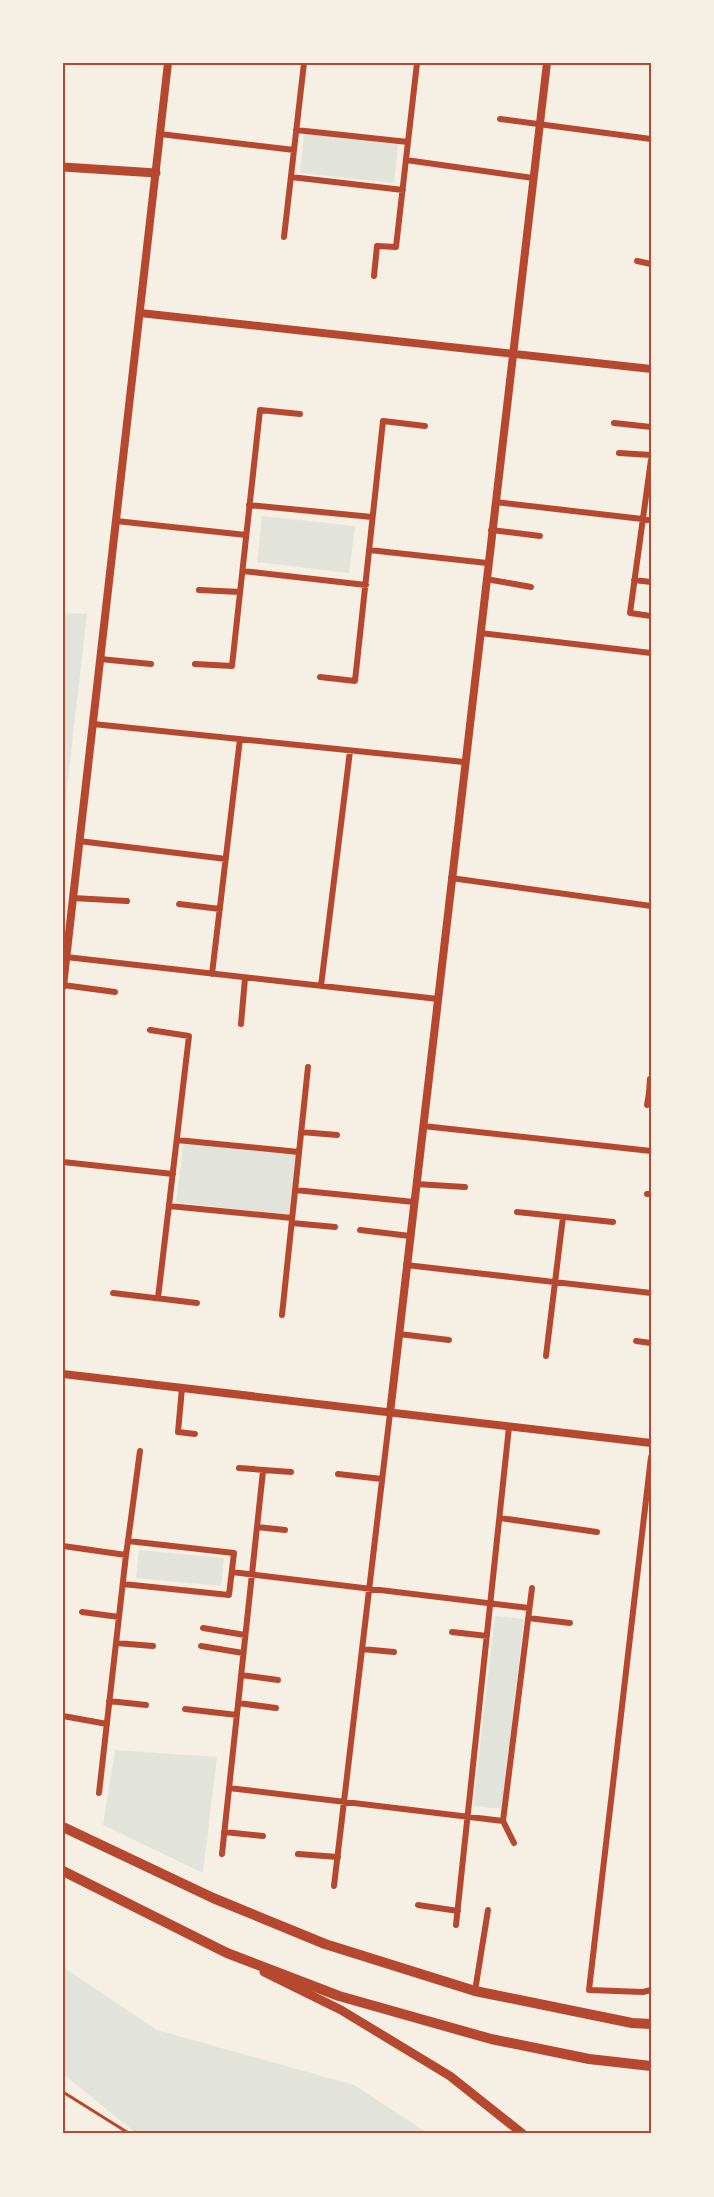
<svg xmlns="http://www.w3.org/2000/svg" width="714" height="2197" font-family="Poppins,sans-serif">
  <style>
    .green { fill: #e2e4dc }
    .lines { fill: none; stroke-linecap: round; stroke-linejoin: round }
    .service { stroke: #b5482f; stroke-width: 3 }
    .minor { stroke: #b5482f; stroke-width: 6 }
    .tertiary { stroke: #b5482f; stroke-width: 8 }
    .secondary { stroke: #b5482f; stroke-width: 9 }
    .trunk { stroke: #b5482f; stroke-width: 10 }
    .neatline { fill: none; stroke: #b5482f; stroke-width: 2 }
  </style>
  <rect width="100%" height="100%" fill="#f6efe4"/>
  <path class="green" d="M 304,134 L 398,144 L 394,183 L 300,173 Z
    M 262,516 L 355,526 L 349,573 L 257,562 Z
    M 63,613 L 87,614 L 63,823 Z
    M 184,1140 L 300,1154 L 293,1216 L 176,1202 Z
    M 139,1550 L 224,1558 L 221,1586 L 136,1578 Z
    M 495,1616 L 524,1619 L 502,1809 L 473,1806 Z
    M 115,1750 L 217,1757 L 203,1873 L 103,1825 Z
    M 63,1967 L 157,2030 L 354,2085 L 429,2134 L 137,2134 L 63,2074 Z"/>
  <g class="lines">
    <path class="service" d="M 63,2092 L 130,2134"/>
    <path class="minor" d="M 500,119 L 651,139
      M 296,130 L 408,142
      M 160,134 L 294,150
      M 406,160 L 533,178
      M 291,177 L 403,190
      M 284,237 L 304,63
      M 637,261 L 651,264
      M 374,276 L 377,246 L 396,247 L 417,63
      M 614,423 L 651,427
      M 619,453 L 651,455
      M 651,460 L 630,613 L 651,616
      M 495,502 L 651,520
      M 249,505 L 372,517
      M 116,521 L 246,535
      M 491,530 L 540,536
      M 369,550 L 487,563
      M 243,571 L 366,585
      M 486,579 L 531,587
      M 634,580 L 651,582
      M 199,590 L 240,592
      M 480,633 L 651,653
      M 100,659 L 151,664
      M 195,664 L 232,666 L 260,410 L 300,414
      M 320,677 L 355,681 L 383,421 L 425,426
      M 93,724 L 464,762
      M 79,841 L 226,859
      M 451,878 L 651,906
      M 73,898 L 127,901
      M 179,904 L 220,909
      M 66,957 L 438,999
      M 212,974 L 240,739
      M 63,985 L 115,992
      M 321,986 L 350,751
      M 241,1024 L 245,978
      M 150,1030 L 189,1036 L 158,1298
      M 650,1079 L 649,1093 L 651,1093
      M 647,1105 L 649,1093
      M 423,1126 L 651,1151
      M 301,1132 L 337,1135
      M 177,1140 L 299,1152
      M 63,1162 L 173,1174
      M 416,1184 L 465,1187
      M 295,1190 L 414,1202
      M 647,1194 L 651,1194
      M 169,1206 L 292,1218
      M 517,1212 L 613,1222
      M 292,1223 L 335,1227
      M 360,1230 L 410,1236
      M 406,1265 L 651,1293
      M 113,1293 L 197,1303
      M 282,1315 L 308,1067
      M 399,1334 L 449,1340
      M 636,1341 L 651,1343
      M 546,1356 L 563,1217
      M 182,1388 L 178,1432 L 195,1434
      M 651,1457 L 589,1990 L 643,1992 L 651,1990
      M 239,1468 L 291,1472
      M 338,1474 L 382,1479
      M 500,1518 L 597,1532
      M 257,1527 L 285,1530
      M 128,1541 L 140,1451
      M 63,1546 L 126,1555
      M 232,1572 L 529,1608
      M 82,1612 L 119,1617
      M 528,1618 L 570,1623
      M 203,1628 L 245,1635
      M 452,1632 L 487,1636
      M 116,1643 L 153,1646
      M 201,1646 L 243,1653
      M 362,1649 L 394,1652
      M 241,1675 L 278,1680
      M 109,1701 L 146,1705
      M 238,1703 L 276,1708
      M 185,1709 L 237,1715
      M 63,1716 L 107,1724
      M 229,1788 L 503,1821 L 532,1588
      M 99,1793 L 126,1555 L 128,1541 L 234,1553 L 229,1595 L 123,1584
      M 503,1821 L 514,1843
      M 224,1832 L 263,1836
      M 222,1854 L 263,1471
      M 298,1854 L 338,1857
      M 334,1886 L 390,1413
      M 418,1905 L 458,1911
      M 456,1925 L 509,1427
      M 475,1991 L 488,1910"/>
    <path class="tertiary" d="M 140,313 L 651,369
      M 63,986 L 168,63
      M 63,1374 L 651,1443
      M 390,1413 L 547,63"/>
    <path class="secondary" d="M 63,167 L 156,173
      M 264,1972 L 341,2010 L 450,2076 L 523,2134"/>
    <path class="trunk" d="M 63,1827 L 213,1898 L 325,1944 L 475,1991 L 632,2023 L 651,2024
      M 63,1871 L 227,1953 L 339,1996 L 491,2039 L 589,2059 L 651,2066"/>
  </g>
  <rect width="714" height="2197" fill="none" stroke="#f6efe4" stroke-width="129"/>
  <rect x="64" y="64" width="586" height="2068" class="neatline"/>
</svg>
